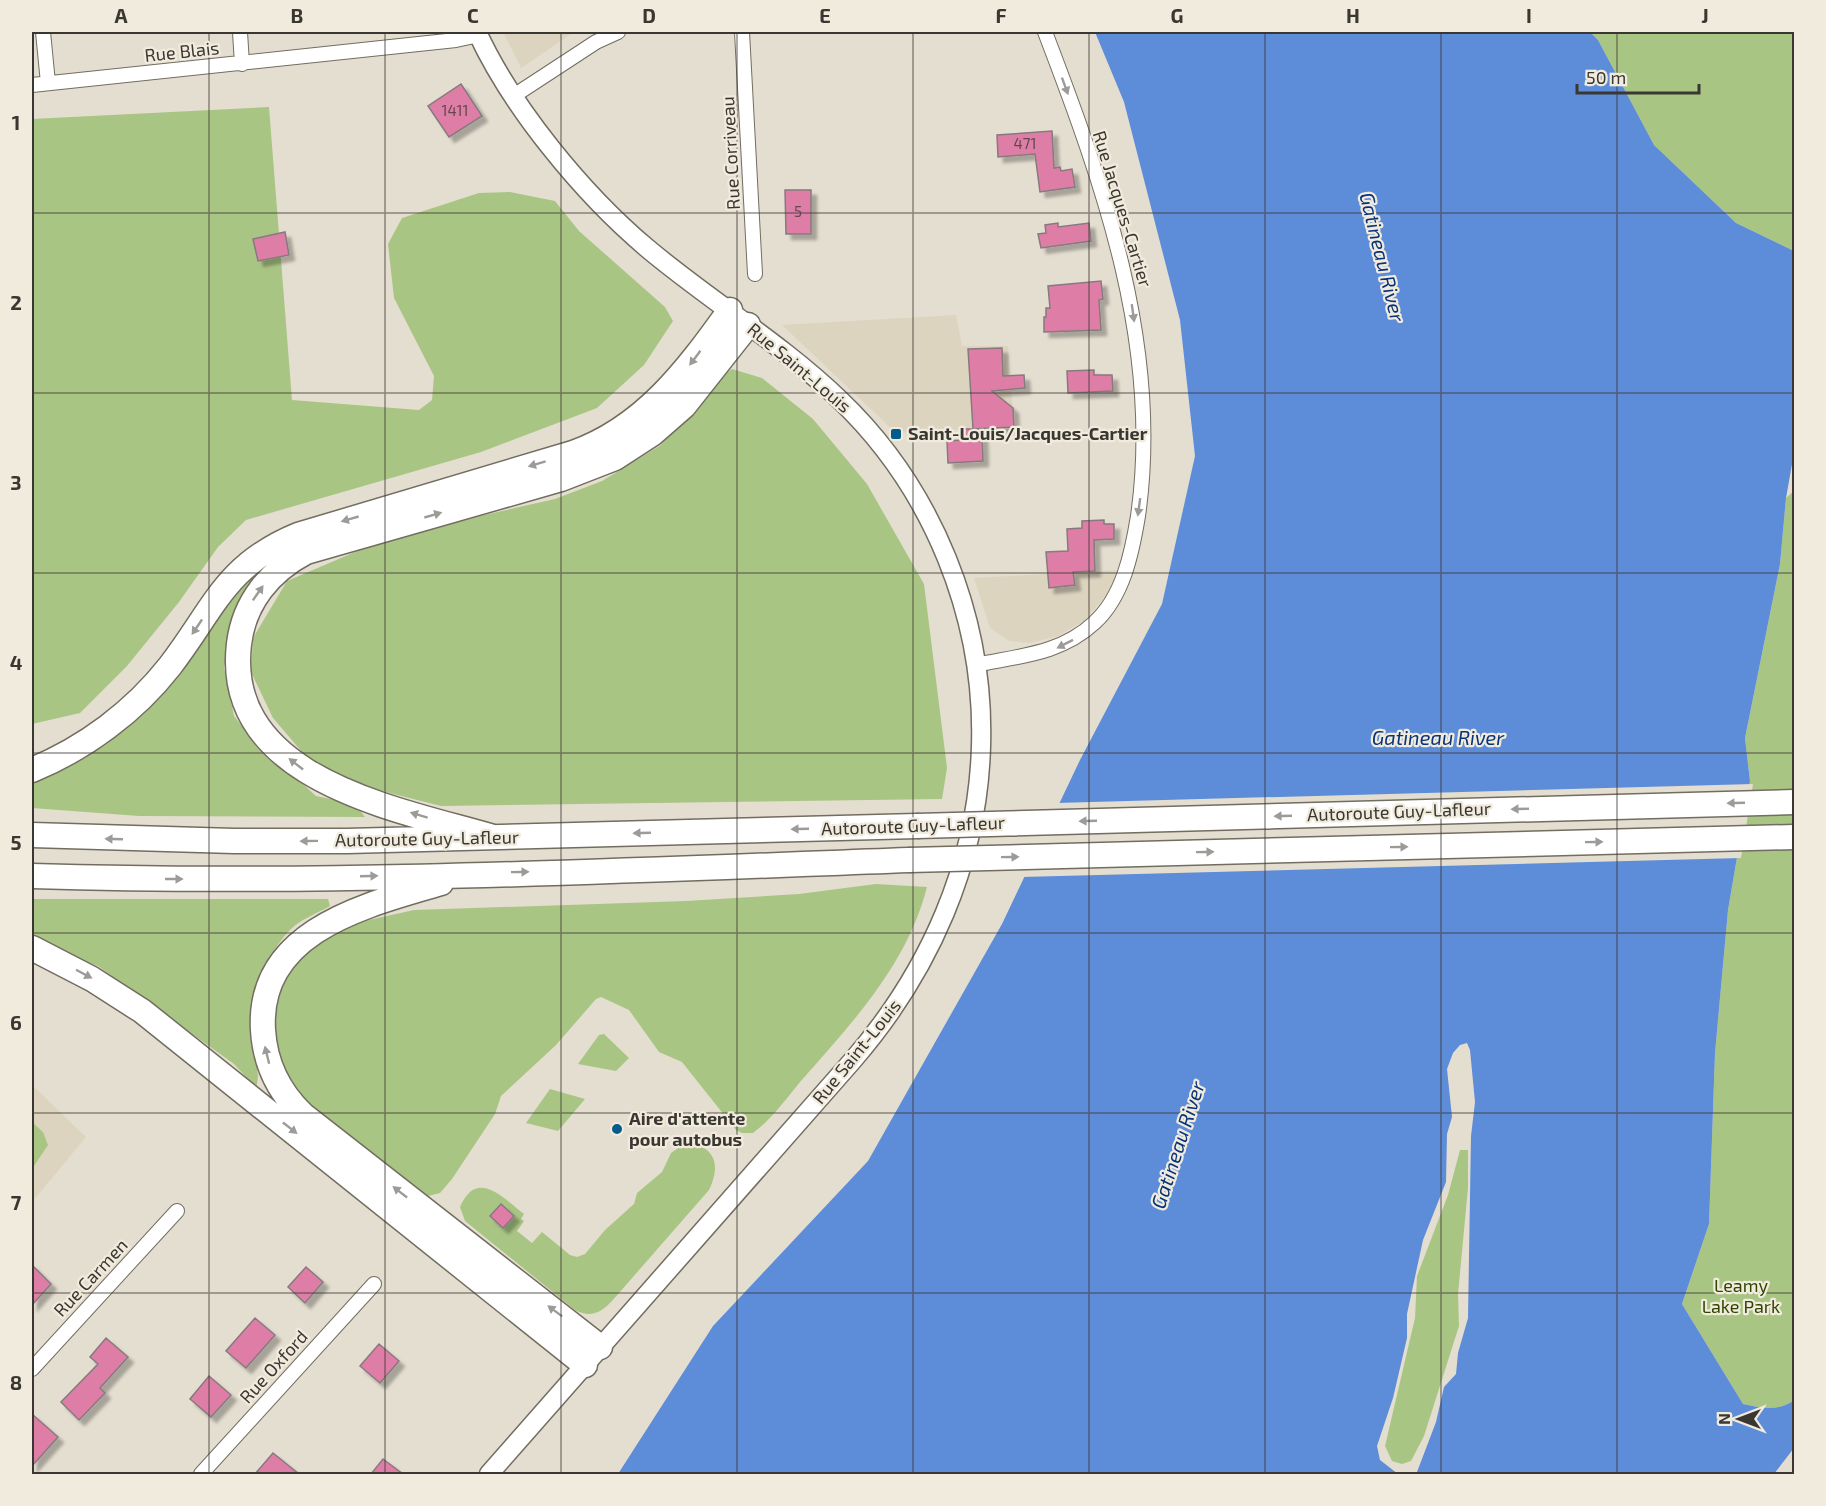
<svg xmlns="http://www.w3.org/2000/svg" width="1826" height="1506" font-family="'Exo 2',sans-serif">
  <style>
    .built { fill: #ddd4bf }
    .green { fill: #a9c584 }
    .water { fill: #5d8cd9 }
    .pier { fill: #e4ded0 }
    .building { fill: #de7ea6; stroke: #88797e; stroke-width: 1.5; filter: url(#shadow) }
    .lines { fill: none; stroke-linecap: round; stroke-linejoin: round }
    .street-casing { stroke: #726d60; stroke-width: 16 }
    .secondary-casing { stroke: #726d60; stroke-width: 21 }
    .highway-casing { stroke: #726d60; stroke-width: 27 }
    .street { stroke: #fff; stroke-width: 14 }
    .secondary { stroke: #fff; stroke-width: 18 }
    .highway { stroke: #fff; stroke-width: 24 }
    .highway-bridge-casing { stroke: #726d60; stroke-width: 27; stroke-linecap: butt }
    .highway-bridge { stroke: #fff; stroke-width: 24 }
    .oneway { fill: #9c9b98 }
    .grid { fill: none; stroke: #3a3732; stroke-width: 1.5; stroke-opacity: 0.55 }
    .poi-dot { fill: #045b8c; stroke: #f1ebdd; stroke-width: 2 }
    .labels { text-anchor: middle; stroke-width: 4.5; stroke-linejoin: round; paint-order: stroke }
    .number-label { font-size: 15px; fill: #63494f }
    .street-label { font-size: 18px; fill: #3a3732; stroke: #f1ebdd }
    .poi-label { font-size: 18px; font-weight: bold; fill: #3a3732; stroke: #f1ebdd; text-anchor: start }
    .park-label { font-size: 18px; fill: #2f4500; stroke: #f1ebdd }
    .water-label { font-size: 20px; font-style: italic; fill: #083378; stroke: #f1ebdd }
    .neatline { fill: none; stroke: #3a3732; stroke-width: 2 }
    .grid-label { font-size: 20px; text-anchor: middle; font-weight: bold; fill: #3a3732 }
  </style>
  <defs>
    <filter id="shadow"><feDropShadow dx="5.5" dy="5.5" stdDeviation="1.5" flood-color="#0004"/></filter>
  </defs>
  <rect width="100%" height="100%" fill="#e4ded0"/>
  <path class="built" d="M 503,32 L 574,32 L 521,68 Z
    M 956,315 L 962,346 L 1008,346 L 1014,427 L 896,433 L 782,325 Z
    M 1118,570 L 1108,593 L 1085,620 L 1058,636 L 1030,643 L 1009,641 L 990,628 L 974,578 Z
    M 32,1085 L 86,1137 L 32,1202 Z"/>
  <path class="green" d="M 1590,32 L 1794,32 L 1794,251 L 1736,223 L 1654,145 L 1598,40 Z
    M 269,107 L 292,400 L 419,410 L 432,400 L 434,376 L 394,298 L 388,244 L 402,218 L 479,193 L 510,192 L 555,201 L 579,231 L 665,307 L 673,321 L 644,365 L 597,408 L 481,452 L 246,520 L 218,547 L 179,602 L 127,666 L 80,713 L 32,724 L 32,119 Z
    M 732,369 L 762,378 L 813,419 L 867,484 L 924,584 L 947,768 L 942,799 L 441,806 L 366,787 L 308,759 L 273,718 L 251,672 L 253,638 L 287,581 L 395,535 L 555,499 L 602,481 L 661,445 L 717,379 Z
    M 1794,491 L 1794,1400 C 1778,1412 1762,1408 1743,1404 L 1682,1304 L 1709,1224 L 1715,1053 L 1728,910 L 1750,781 L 1745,738 L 1780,564 L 1786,498 Z
    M 281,549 L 235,623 L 224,668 L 234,716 L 250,736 L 316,796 L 355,804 L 365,817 L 139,816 L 32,808 L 32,776 L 45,773 L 128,726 L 163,689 L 252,564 Z
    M 876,884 L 927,887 C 907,965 852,1023 800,1082 C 786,1099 771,1120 753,1133 L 742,1133 L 736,1130 L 682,1062 L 659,1052 L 629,1010 L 601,997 L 596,999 L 556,1045 L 501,1096 L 495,1114 L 452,1179 L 440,1193 L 428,1196 L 413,1193 L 299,1100 L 273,1059 L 269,1020 L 290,970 L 301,957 L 346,925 L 414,910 L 686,901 L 799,894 Z
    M 32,899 L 328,899 L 330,906 C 318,913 299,920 290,930 C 266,954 248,1002 250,1035 C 252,1056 262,1068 256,1088 L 234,1064 L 98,966 L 32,940 Z
    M 604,1034 L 629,1058 L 616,1071 L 578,1064 L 599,1035 Z
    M 550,1089 L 585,1099 L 558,1131 L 526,1123 Z
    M 32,1122 L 43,1132 L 48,1145 L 32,1169 Z
    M 695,1143 C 718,1152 719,1169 709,1190 L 612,1301 C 601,1313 590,1318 575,1310 L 465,1221 L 460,1207 C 477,1168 503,1198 524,1214 L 521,1219 L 524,1221 L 517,1231 L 532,1243 L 542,1232 L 570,1255 L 577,1257 L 585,1254 L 605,1230 L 634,1204 L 637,1193 L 662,1172 L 671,1153 L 684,1144 Z
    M 1460,1150 L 1468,1150 L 1468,1188 L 1458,1294 L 1459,1326 L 1424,1436 L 1411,1461 L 1402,1464 L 1392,1461 L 1385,1446 L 1415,1318 L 1417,1276 L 1448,1195 Z"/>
  <path class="water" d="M 1095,32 L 1590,32 L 1598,40 L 1654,145 L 1736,223 L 1794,251 L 1794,453 L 1786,498 L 1780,564 L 1745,738 L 1750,781 L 1728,910 L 1715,1053 L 1709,1224 L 1682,1304 L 1743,1404 C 1762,1408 1778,1412 1794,1400 L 1794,1448 L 1774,1474 L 1413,1474 L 1417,1472 L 1436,1422 L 1444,1387 L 1456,1374 L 1458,1353 L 1468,1318 L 1471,1136 L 1475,1102 L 1470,1050 L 1467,1043 L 1460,1045 L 1453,1053 L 1447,1069 L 1452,1117 L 1447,1134 L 1446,1182 L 1423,1240 L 1407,1314 L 1407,1338 L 1393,1398 L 1377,1446 L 1380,1460 L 1398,1474 L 618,1474 L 713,1326 L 868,1161 L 1002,924 L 1080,760 L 1162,604 L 1195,456 L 1180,320 L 1124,102 Z"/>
  <path class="pier" d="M 1753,784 L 1741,858 L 1021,877 L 1056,803 Z"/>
  <path class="building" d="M 461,84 L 482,116 L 449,137 L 428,106 Z
    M 1052,131 L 1054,168 L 1060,167 L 1061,171 L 1072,169 L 1075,187 L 1040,192 L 1035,154 L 998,157 L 997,135 Z
    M 785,190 L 811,190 L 811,234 L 786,234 Z
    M 1058,223 L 1058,227 L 1089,223 L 1091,241 L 1041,248 L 1038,234 L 1046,233 L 1045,225 Z
    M 285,232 L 289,255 L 258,261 L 253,239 Z
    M 1101,281 L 1103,299 L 1099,300 L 1101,330 L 1044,332 L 1044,317 L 1046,317 L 1046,308 L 1050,308 L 1048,286 Z
    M 1002,348 L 1003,376 L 1024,375 L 1025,388 L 992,391 L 1013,408 L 1014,427 L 973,429 L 968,349 Z
    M 1094,370 L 1094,375 L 1112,375 L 1113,391 L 1068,393 L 1067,371 Z
    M 962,429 L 982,429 L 983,461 L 948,463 L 947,441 L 962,440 Z
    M 1104,520 L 1104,524 L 1114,524 L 1114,539 L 1094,540 L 1095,571 L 1073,572 L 1075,585 L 1049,588 L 1046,552 L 1068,551 L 1067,529 L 1082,528 L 1082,521 Z
    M 501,1204 L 514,1216 L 503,1228 L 490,1216 Z
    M 32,1265 L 51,1284 L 32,1305 Z
    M 306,1267 L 323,1282 L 305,1303 L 288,1287 Z
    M 255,1318 L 275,1335 L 246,1368 L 226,1351 Z
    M 106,1338 L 128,1357 L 100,1388 L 105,1393 L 79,1420 L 61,1402 L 98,1364 L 90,1357 Z
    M 379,1344 L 399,1361 L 380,1383 L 360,1366 Z
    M 209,1376 L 231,1395 L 211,1417 L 190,1399 Z
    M 32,1414 L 58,1437 L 32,1466 Z
    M 273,1453 L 299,1474 L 255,1474 Z
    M 383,1459 L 403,1474 L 371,1474 Z"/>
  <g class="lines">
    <g class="street-casing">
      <path id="street" d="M 43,32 L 48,83
        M 240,32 L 242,64
        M 742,32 L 755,274
        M 32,85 L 456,40 L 479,35
        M 515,95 L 596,42 L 618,32
        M 976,665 C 1018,656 1061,654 1094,623 C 1123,597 1132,553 1138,516 C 1162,348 1104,186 1045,32
        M 32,1369 L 177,1211
        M 201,1474 L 374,1284"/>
    </g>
    <g class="secondary-casing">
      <path id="secondary" d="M 477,32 C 512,108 583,194 647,248 C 710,301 781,343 840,400 C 933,489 985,618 981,746 C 978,863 929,972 853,1060 L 489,1474"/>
    </g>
    <g class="highway-casing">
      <path id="highway" d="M 32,770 C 85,748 134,712 170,666 C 214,609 225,565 298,535 L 573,453 C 644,428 687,370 730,310
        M 32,835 L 234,841 L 347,841 L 917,826
        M 493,837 C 398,809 223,780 239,644 C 244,602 270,571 306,552 L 561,479 L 615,458 L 652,434 L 684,406 L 748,325
        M 32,876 C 324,885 617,871 909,860
        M 441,883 C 367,905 257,930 263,1030 C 265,1064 279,1092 303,1115 L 600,1347
        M 32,948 L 92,979 L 142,1011 L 585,1365"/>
    </g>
    <use href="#street" class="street"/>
    <use href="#secondary" class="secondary"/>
    <use href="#highway" class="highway"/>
    <g class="highway-bridge-casing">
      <path id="highway-bridge" d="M 917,826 L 1794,802
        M 909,860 L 1794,837"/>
    </g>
    <use href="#highway-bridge" class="highway-bridge"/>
  </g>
  <defs><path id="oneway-solid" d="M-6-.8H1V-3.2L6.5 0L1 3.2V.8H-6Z" transform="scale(1.5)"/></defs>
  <g class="oneway">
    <use href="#oneway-solid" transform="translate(1065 86) rotate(70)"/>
    <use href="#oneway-solid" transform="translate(1133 313) rotate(82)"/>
    <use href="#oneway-solid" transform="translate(695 358) rotate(127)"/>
    <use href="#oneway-solid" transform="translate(537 464) rotate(163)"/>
    <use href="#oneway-solid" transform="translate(1139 507) rotate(98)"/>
    <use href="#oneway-solid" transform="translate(433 515) rotate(-16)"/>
    <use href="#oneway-solid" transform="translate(350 519) rotate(164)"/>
    <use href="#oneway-solid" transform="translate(258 593) rotate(-55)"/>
    <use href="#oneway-solid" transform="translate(197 627) rotate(124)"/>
    <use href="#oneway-solid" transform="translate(1065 644) rotate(153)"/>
    <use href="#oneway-solid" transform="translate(296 764) rotate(-142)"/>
    <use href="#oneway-solid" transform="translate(1736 803) rotate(178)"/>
    <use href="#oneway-solid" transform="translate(1520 809) rotate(178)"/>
    <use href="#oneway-solid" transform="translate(419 815) rotate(-163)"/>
    <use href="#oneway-solid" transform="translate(1283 816) rotate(178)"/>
    <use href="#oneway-solid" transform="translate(1088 821) rotate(178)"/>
    <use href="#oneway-solid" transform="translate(800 829) rotate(178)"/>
    <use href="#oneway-solid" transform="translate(642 833) rotate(178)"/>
    <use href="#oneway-solid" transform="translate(114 839) rotate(-178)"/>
    <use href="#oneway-solid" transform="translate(309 841) rotate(179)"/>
    <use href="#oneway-solid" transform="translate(1594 842) rotate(-1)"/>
    <use href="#oneway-solid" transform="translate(1399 847) rotate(-1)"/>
    <use href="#oneway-solid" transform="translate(1205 852) rotate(-1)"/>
    <use href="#oneway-solid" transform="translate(1010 857) rotate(-1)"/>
    <use href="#oneway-solid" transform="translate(520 872) rotate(-1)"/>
    <use href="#oneway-solid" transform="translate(369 876) rotate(-2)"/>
    <use href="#oneway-solid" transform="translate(174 879)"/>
    <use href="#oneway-solid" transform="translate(84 974) rotate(28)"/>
    <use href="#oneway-solid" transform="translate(267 1055) rotate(-104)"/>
    <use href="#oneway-solid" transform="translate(290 1128) rotate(38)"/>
    <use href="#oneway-solid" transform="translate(400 1192) rotate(-142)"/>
    <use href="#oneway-solid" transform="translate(555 1311) rotate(-143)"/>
  </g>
  <path class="grid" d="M 209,32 L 209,1474M 385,32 L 385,1474M 561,32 L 561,1474M 737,32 L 737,1474M 913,32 L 913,1474M 1089,32 L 1089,1474M 1265,32 L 1265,1474M 1441,32 L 1441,1474M 1617,32 L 1617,1474M 32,213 L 1794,213M 32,393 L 1794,393M 32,573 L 1794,573M 32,753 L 1794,753M 32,933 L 1794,933M 32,1113 L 1794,1113M 32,1293 L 1794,1293"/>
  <g class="poi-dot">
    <rect x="890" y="428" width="12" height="12" rx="3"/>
    <circle cx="617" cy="1129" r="6"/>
  </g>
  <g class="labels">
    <g class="number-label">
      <text x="455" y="116">1411</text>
      <text x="1025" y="149">471</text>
      <text x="798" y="217">5</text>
    </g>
    <g class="street-label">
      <text transform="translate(182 52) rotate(-6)" y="6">Rue Blais</text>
      <text transform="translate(731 153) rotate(-93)" y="6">Rue Corriveau</text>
      <text transform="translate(1122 209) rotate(73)" y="6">Rue Jacques-Cartier</text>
      <text transform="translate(799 368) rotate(40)" y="6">Rue Saint-Louis</text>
      <text transform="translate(1399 812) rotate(-2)" y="6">Autoroute Guy-Lafleur</text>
      <text transform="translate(913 826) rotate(-2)" y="6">Autoroute Guy-Lafleur</text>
      <text transform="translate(427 839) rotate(-1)" y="6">Autoroute Guy-Lafleur</text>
      <text transform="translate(857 1052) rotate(-51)" y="6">Rue Saint-Louis</text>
      <text transform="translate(91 1278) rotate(-47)" y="6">Rue Carmen</text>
      <text transform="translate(274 1367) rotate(-48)" y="6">Rue Oxford</text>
    </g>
    <g class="poi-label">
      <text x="908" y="440">Saint-Louis/Jacques-Cartier</text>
      <text x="629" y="1125">Aire d'attente<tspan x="629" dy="21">pour autobus</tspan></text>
    </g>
    <g class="park-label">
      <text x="1741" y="1292">Leamy<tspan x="1741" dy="21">Lake Park</tspan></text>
    </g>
    <g class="water-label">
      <text transform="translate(1382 257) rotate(76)" y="7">Gatineau River</text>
      <text x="1438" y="745">Gatineau River</text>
      <text transform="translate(1178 1145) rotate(-72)" y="7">Gatineau River</text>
    </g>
  </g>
  <rect width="1826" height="1506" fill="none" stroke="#f1ebdd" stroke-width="66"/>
  <g transform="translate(1739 1419) rotate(270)" stroke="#f1ebdd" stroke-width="4.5" paint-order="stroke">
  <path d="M0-4.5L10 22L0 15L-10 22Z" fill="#3a3732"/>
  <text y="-9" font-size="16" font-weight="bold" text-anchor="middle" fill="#3a3732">N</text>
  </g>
  <path d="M1577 84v9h122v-9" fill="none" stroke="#3a3732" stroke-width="3"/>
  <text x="1586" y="84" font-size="18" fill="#3a3732" stroke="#f1ebdd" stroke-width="4.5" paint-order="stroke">50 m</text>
  <rect x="33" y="33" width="1760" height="1440" class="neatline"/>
  <g class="grid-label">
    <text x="121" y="23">A</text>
    <text x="297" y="23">B</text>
    <text x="473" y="23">C</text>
    <text x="649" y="23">D</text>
    <text x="825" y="23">E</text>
    <text x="1001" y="23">F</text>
    <text x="1177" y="23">G</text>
    <text x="1353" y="23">H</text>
    <text x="1529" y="23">I</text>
    <text x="1705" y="23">J</text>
    <text x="16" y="130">1</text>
    <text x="16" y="310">2</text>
    <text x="16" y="490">3</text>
    <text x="16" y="670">4</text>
    <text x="16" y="850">5</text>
    <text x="16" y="1030">6</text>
    <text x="16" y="1210">7</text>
    <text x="16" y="1390">8</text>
  </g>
</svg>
